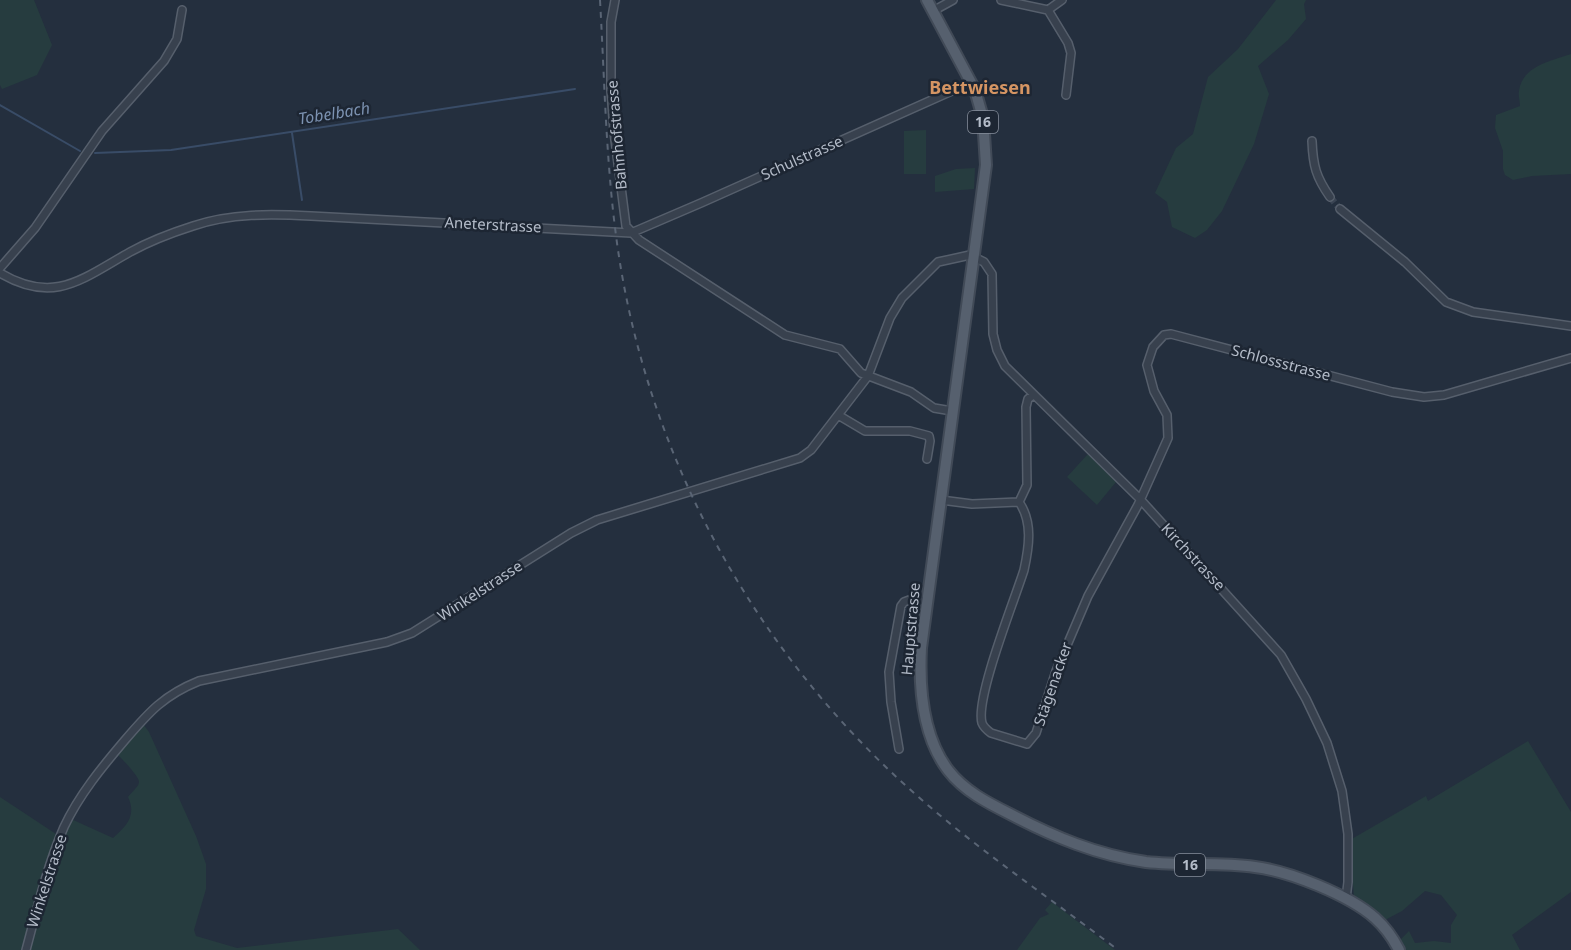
<svg xmlns="http://www.w3.org/2000/svg" width="1571" height="950" font-family="'Noto Sans',sans-serif">
  <style>
    .green { fill: #263c3f }
    .lines { fill: none; stroke-linecap: round; stroke-linejoin: round }
    .stream { stroke: #394c67; stroke-width: 2 }
    .minor-tunnel { stroke: #3a4453; stroke-width: 7; stroke-dasharray: 7 3.5; stroke-linecap: butt }
    .minor-casing { stroke: #565f6c; stroke-width: 10 }
    .primary-casing { stroke: #414a57; stroke-width: 14 }
    .minor { stroke: #38414e; stroke-width: 7 }
    .primary { stroke: #56606e; stroke-width: 10 }
    .rail { stroke: #5a6575; stroke-width: 2; stroke-dasharray: 6 6; stroke-linecap: butt }
    .labels { text-anchor: middle; stroke-width: 5; stroke-linejoin: round; paint-order: stroke }
    .shield { fill: #1d2633; stroke: #878f9c; stroke-width: 1.5 }
    .shield-label { font-size: 14px; font-weight: bold; fill: #b4bcc9 }
    .street-label { font-size: 15px; fill: #b4bcc9; stroke: #1d2633 }
    .water-label { font-size: 16px; font-style: italic; fill: #7c92b1; stroke: #1d2633 }
    .quarter-label { font-size: 18px; font-weight: bold; fill: #d59563; stroke: #1d2633 }
  </style>
  <rect width="100%" height="100%" fill="#242f3e"/>
  <path class="green" d="M 0,0 L 34,0 L 52,45 L 37,75 L 2,89 L 0,85 Z
    M 1276,0 L 1306,0 L 1304,4 L 1306,19 L 1288,40 L 1258,66 L 1269,94 L 1254,144 L 1222,211 L 1207,230 L 1195,238 L 1172,227 L 1167,202 L 1155,193 L 1176,148 L 1193,134 L 1208,77 L 1238,49 Z
    M 1571,54 L 1571,174 L 1532,176 L 1513,180 L 1505,175 L 1503,169 L 1503,151 L 1495,128 L 1496,115 L 1520,106 C 1520,101 1518,95 1519,91 C 1522,66 1551,61 1571,54 Z
    M 926,130 L 926,174 L 904,174 L 904,131 Z
    M 975,168 L 974,189 L 935,192 L 935,176 L 956,169 Z
    M 1087,455 L 1090,455 L 1116,482 L 1097,505 L 1067,477 Z
    M 143,724 L 149,732 L 196,836 L 206,864 L 206,889 L 194,930 L 196,936 L 237,948 L 398,929 L 420,950 L 28,950 L 53,861 L 71,819 L 113,838 C 126,826 137,816 128,797 C 141,782 143,784 131,769 C 126,763 122,759 117,754 Z
    M 1528,741 L 1571,812 L 1571,892 L 1512,935 L 1520,950 L 1404,950 L 1400,940 L 1409,931 L 1415,943 L 1434,941 L 1451,943 L 1451,925 L 1457,915 L 1441,895 L 1425,891 L 1402,911 L 1385,920 L 1354,898 L 1350,840 L 1426,796 L 1428,801 Z
    M 0,797 L 59,836 L 24,950 L 0,950 Z
    M 1052,902 L 1115,950 L 1017,950 L 1040,918 L 1049,914 L 1045,910 Z"/>
  <g class="lines">
    <path class="stream" d="M 0,105 L 80,151
      M 292,133 L 302,200
      M 95,153 L 171,150 L 575,89"/>
    <path class="minor-tunnel" d="M 1330,197 L 1340,209"/>
    <g class="minor-casing">
      <path id="minor" d="M 615,0 L 611,22 L 611,90 L 614,132 L 626,226 L 639,240 L 785,335 L 840,349 L 861,373 L 911,392 L 934,408 L 952,411
        M 1001,0 L 1048,10 L 1062,0
        M 1048,10 L 1068,43 L 1071,53 L 1066,95
        M 933,11 L 953,0
        M 1312,141 C 1313,166 1316,177 1330,197
        M 1340,209 L 1405,262 L 1446,302 L 1473,312 L 1571,326
        M 0,268 L 35,228 L 102,131 L 164,61 L 177,39 L 182,10
        M 0,273 C 54,305 82,279 130,252 C 150,241 171,233 193,226 C 231,213 271,214 311,216 L 631,233 L 701,203 L 972,82
        M 838,415 L 865,431 L 910,431 L 929,436 L 930,441 L 927,459
        M 941,500 L 972,504 L 1019,502 L 1027,485 L 1026,407 L 1028,399 L 1033,395
        M 1019,502 C 1033,522 1029,547 1024,570 C 1015,599 975,698 982,723 C 984,728 987,730 991,733 L 1027,744 L 1036,733 L 1056,671 L 1088,596 L 1138,505 L 1168,438 L 1167,415 L 1154,391 L 1147,365 L 1153,347 L 1164,335 L 1171,334 L 1392,392 L 1424,397 L 1444,395 L 1571,358
        M 899,749 L 891,702 L 889,672 L 901,606 L 904,602 L 912,599 L 927,601
        M 26,950 C 37,909 47,866 64,827 C 79,795 102,767 125,740 C 149,712 164,695 199,681 L 387,642 L 412,633 L 571,533 L 597,520 L 800,458 L 811,450 L 868,376 L 890,318 L 902,298 L 938,262 L 970,255 L 984,262 L 992,274 L 993,334 L 997,350 L 1005,366 L 1140,499 L 1281,655 L 1306,699 L 1327,743 L 1342,791 L 1348,834 L 1348,882 L 1346,899"/>
    </g>
    <g class="primary-casing">
      <path id="primary" d="M 927,0 L 975,90 L 983,118 L 986,165 L 921,648 C 919,688 923,737 948,770 C 964,791 988,803 1010,814 C 1054,837 1097,855 1146,862 C 1183,866 1219,862 1255,867 C 1289,871 1349,895 1375,918 C 1385,927 1393,938 1399,950"/>
    </g>
    <use href="#minor" class="minor"/>
    <use href="#primary" class="primary"/>
    <path class="rail" d="M 600,0 C 605,87 606,176 620,263 C 653,467 759,656 914,793 C 978,850 1050,898 1118,950"/>
  </g>
  <g class="labels">
    <g class="shield">
      <rect x="968" y="111" width="30" height="22" rx="4.5"/>
      <rect x="1175" y="854" width="30" height="22" rx="4.5"/>
    </g>
    <g class="shield-label">
      <text x="983" y="127">16</text>
      <text x="1190" y="870">16</text>
    </g>
    <g class="street-label">
      <text transform="translate(617 135) rotate(-95)" y="5">Bahnhofstrasse</text>
      <text transform="translate(802 158) rotate(-24)" y="5">Schulstrasse</text>
      <text transform="translate(493 225) rotate(3)" y="5">Aneterstrasse</text>
      <text transform="translate(1281 363) rotate(15)" y="5">Schlossstrasse</text>
      <text transform="translate(1193 557) rotate(47)" y="5">Kirchstrasse</text>
      <text transform="translate(480 591) rotate(-33)" y="5">Winkelstrasse</text>
      <text transform="translate(911 629) rotate(-85)" y="5">Hauptstrasse</text>
      <text transform="translate(1053 684) rotate(-71)" y="5">Stägenacker</text>
      <text transform="translate(47 881) rotate(-72)" y="5">Winkelstrasse</text>
    </g>
    <g class="water-label">
      <text transform="translate(334 113) rotate(-9)" y="6">Tobelbach</text>
    </g>
    <g class="quarter-label">
      <text x="980" y="94">Bettwiesen</text>
    </g>
  </g>
</svg>
